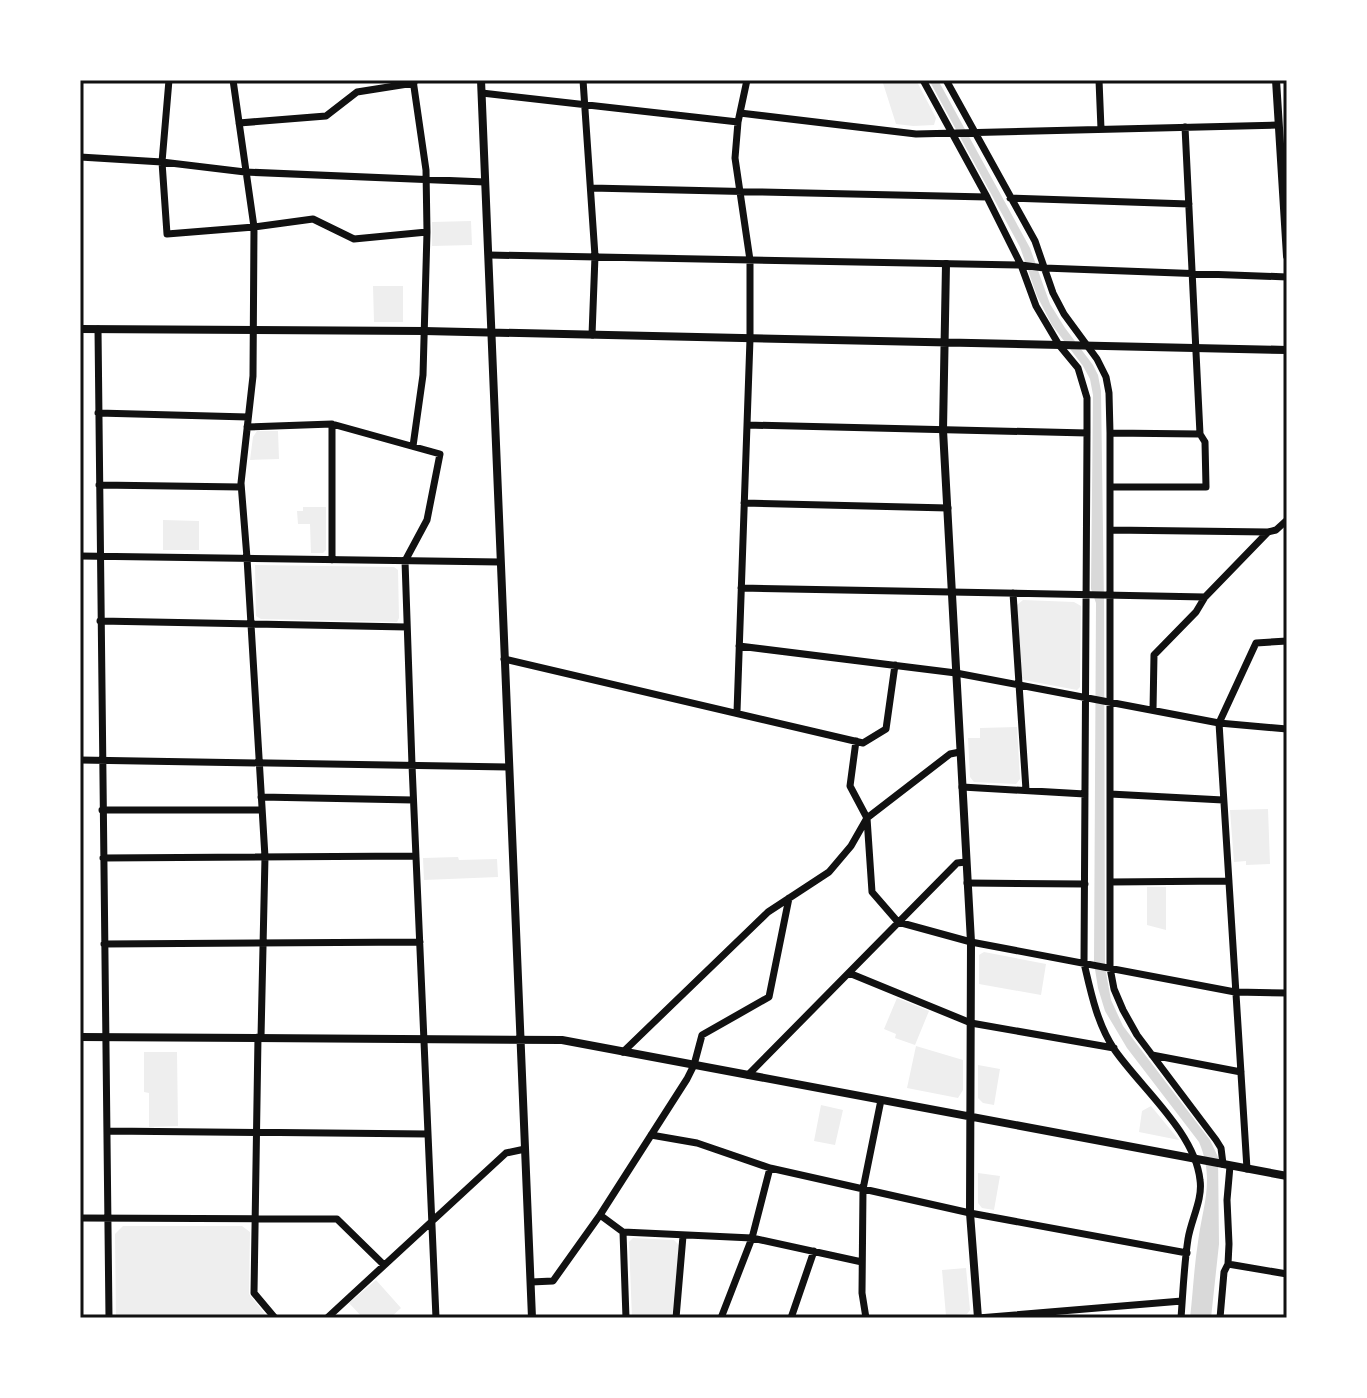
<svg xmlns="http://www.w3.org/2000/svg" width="1367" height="1398" font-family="'Titillium Web',sans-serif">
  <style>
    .green { fill: #eee }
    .water { fill: #d9d9d9 }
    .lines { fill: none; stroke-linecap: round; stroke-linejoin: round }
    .minor { stroke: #111; stroke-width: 7 }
    .tertiary { stroke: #111; stroke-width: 8 }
    .neatline { fill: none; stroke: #111; stroke-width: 3 }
  </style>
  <rect width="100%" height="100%" fill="#fff"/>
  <path class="green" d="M 882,80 L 916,80 L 936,118 L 934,125 L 913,126 L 896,124 Z
    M 471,221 L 472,245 L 432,246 L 432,222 Z
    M 373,286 L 403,286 L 403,322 L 374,322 Z
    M 257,431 L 278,431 L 279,459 L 250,460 L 253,437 Z
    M 303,507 L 326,507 L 326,550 L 323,553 L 311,553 L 310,524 L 298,524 L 297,511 L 303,511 Z
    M 163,520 L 199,521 L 199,550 L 163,550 Z
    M 255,565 L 394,567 L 398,570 L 399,618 L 397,622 L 261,619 L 256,616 Z
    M 1023,600 L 1074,602 L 1081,606 L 1080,687 L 1077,690 L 1024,680 L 1020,675 L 1017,605 Z
    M 1017,727 L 1020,779 L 1016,784 L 974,782 L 970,777 L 968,738 L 980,738 L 980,728 Z
    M 1268,809 L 1270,864 L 1246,865 L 1246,861 L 1234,862 L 1230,810 Z
    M 458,857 L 459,860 L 497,859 L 498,877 L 424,880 L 423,858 Z
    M 1147,887 L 1166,887 L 1166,930 L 1147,925 Z
    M 984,952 L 1046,964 L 1041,995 L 979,984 L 979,955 Z
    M 897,998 L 929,1011 L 915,1045 L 895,1038 L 896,1034 L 884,1029 Z
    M 916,1046 L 963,1060 L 963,1090 L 958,1098 L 907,1088 Z
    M 144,1052 L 177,1052 L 178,1126 L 149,1127 L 149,1093 L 144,1092 Z
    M 978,1065 L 1000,1069 L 994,1105 L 983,1103 L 978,1098 Z
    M 821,1105 L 843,1110 L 835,1145 L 814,1141 Z
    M 1151,1106 L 1179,1140 L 1139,1132 L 1142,1111 Z
    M 978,1173 L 1000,1176 L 994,1210 L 982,1208 L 978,1203 Z
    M 123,1226 L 242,1226 L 250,1232 L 249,1294 L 268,1318 L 116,1318 L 115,1234 Z
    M 633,1238 L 674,1240 L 679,1245 L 672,1318 L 632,1318 L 629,1242 Z
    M 966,1268 L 970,1310 L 967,1314 L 946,1316 L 942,1270 Z
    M 376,1280 L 401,1308 L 390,1318 L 363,1318 L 349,1303 Z"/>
  <path class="water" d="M 929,80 L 938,80 L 1030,248 L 1050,304 L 1065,328 L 1093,365 L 1098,375 L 1101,391 L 1104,602 L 1105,967 L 1111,1000 L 1123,1026 L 1210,1140 L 1218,1157 L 1219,1244 L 1211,1318 L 1190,1318 C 1193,1293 1194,1267 1198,1242 C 1203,1204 1215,1180 1199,1142 L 1127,1048 L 1105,1011 L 1098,988 L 1094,963 L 1096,603 L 1091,589 L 1093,395 L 1090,379 L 1083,366 L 1052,325 L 1037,296 L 1020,247 Z"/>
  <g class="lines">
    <path class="minor" d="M 169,80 L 162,162 L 167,234 L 254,227 L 313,219 L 354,239 L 427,232
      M 233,80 L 254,227 L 253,376 L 241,483 L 247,558 L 265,857 L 261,1037
      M 413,80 L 426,170 L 427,232 L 423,375 L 413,446
      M 583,80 L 595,256 L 592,335
      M 923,80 L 987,197 L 1021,265 L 1036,306 L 1059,345 L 1078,368 L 1087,398 L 1087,433 L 1084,963 C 1091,993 1097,1023 1114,1049 C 1140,1087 1195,1132 1200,1180 C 1203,1199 1191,1220 1188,1239 C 1184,1265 1183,1292 1181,1318
      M 946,80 L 1035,241 L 1053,293 L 1064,314 L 1097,359 L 1106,377 L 1109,393 L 1110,433 L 1110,968 L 1114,989 L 1123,1010 L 1137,1035 L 1216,1140 L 1221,1148 L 1223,1164
      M 1099,80 L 1101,129
      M 482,93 L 738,122
      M 740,113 L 916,134 L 1278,125
      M 239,123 L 326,116 L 357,92 L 414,83
      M 80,157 L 162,162 L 245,172 L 485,182
      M 591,188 L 987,197
      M 1010,198 L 1189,204
      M 489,255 L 1021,265 L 1044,268 L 1287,277
      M 98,329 L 109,1318
      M 98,413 L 248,417
      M 747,425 L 1087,433
      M 247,427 L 332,424 L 440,454 L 427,520 L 405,561 L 412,765 L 436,1318
      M 1110,433 L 1200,434 L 1185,127
      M 99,485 L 241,487
      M 1110,487 L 1206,487 L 1205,442 L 1200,434
      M 744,503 L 948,508
      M 1110,530 L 1268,532
      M 80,556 L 500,562
      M 332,560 L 332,424
      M 741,588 L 1205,597
      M 1013,593 L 1026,790
      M 100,621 L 407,627
      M 739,646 L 956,673 L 1219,723 L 1287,729
      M 504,659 L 863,743 L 886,729 L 895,665
      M 1153,710 L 1154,655 L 1196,612 L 1205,597 L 1268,532 L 1276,530 L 1287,520
      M 737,712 L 750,339 L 750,260 L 735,158 L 738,122 L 747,80
      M 856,741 L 850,786 L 867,818 L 872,892 L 898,922 L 971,942 L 1235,992 L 1287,993
      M 80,760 L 508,767
      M 962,787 L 1085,794
      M 1110,794 L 1223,800
      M 261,797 L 413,800
      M 102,810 L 262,810
      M 103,858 L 416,856
      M 1110,882 L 1229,881
      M 967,883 L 1085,884
      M 104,944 L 420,942
      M 849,973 L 971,1023 L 1114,1048
      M 258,1037 L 254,1293 L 275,1318
      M 623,1052 L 768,912 L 829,872 L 851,846 L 867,818 L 950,754 L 960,752
      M 1152,1055 L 1241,1072
      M 748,1075 L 957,863 L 966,862
      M 107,1131 L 428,1134
      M 651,1135 L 697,1143 L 770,1168 L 970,1213 L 1187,1253
      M 1247,1169 L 1219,723 L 1256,643 L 1287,641
      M 600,1215 L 623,1232 L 752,1238 L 862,1262
      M 80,1218 L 337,1219 L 384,1265
      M 623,1232 L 626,1318
      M 1228,1264 L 1287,1274
      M 531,1282 L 553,1281 L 600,1215 L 687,1079 L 694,1065 L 702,1035 L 769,997 L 789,898
      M 327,1318 L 506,1153 L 525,1149
      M 676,1318 L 683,1236
      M 721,1318 L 752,1238 L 770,1168
      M 791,1318 L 814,1251
      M 866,1318 L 862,1293 L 863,1189 L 881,1100
      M 978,1318 L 1182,1301
      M 1220,1318 L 1224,1272 L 1228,1264 L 1229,1244 L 1227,1200 L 1230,1166"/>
    <path class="tertiary" d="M 481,80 L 532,1318
      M 1276,80 L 1287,256
      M 946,264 L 943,430 L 971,942 L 970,1213 L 978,1318
      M 80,329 L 424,331 L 1287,350
      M 80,1037 L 562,1040 L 1287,1176"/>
  </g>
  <rect width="1367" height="1398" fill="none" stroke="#ffffff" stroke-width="164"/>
  <rect x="82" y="82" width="1203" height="1234" class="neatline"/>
</svg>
